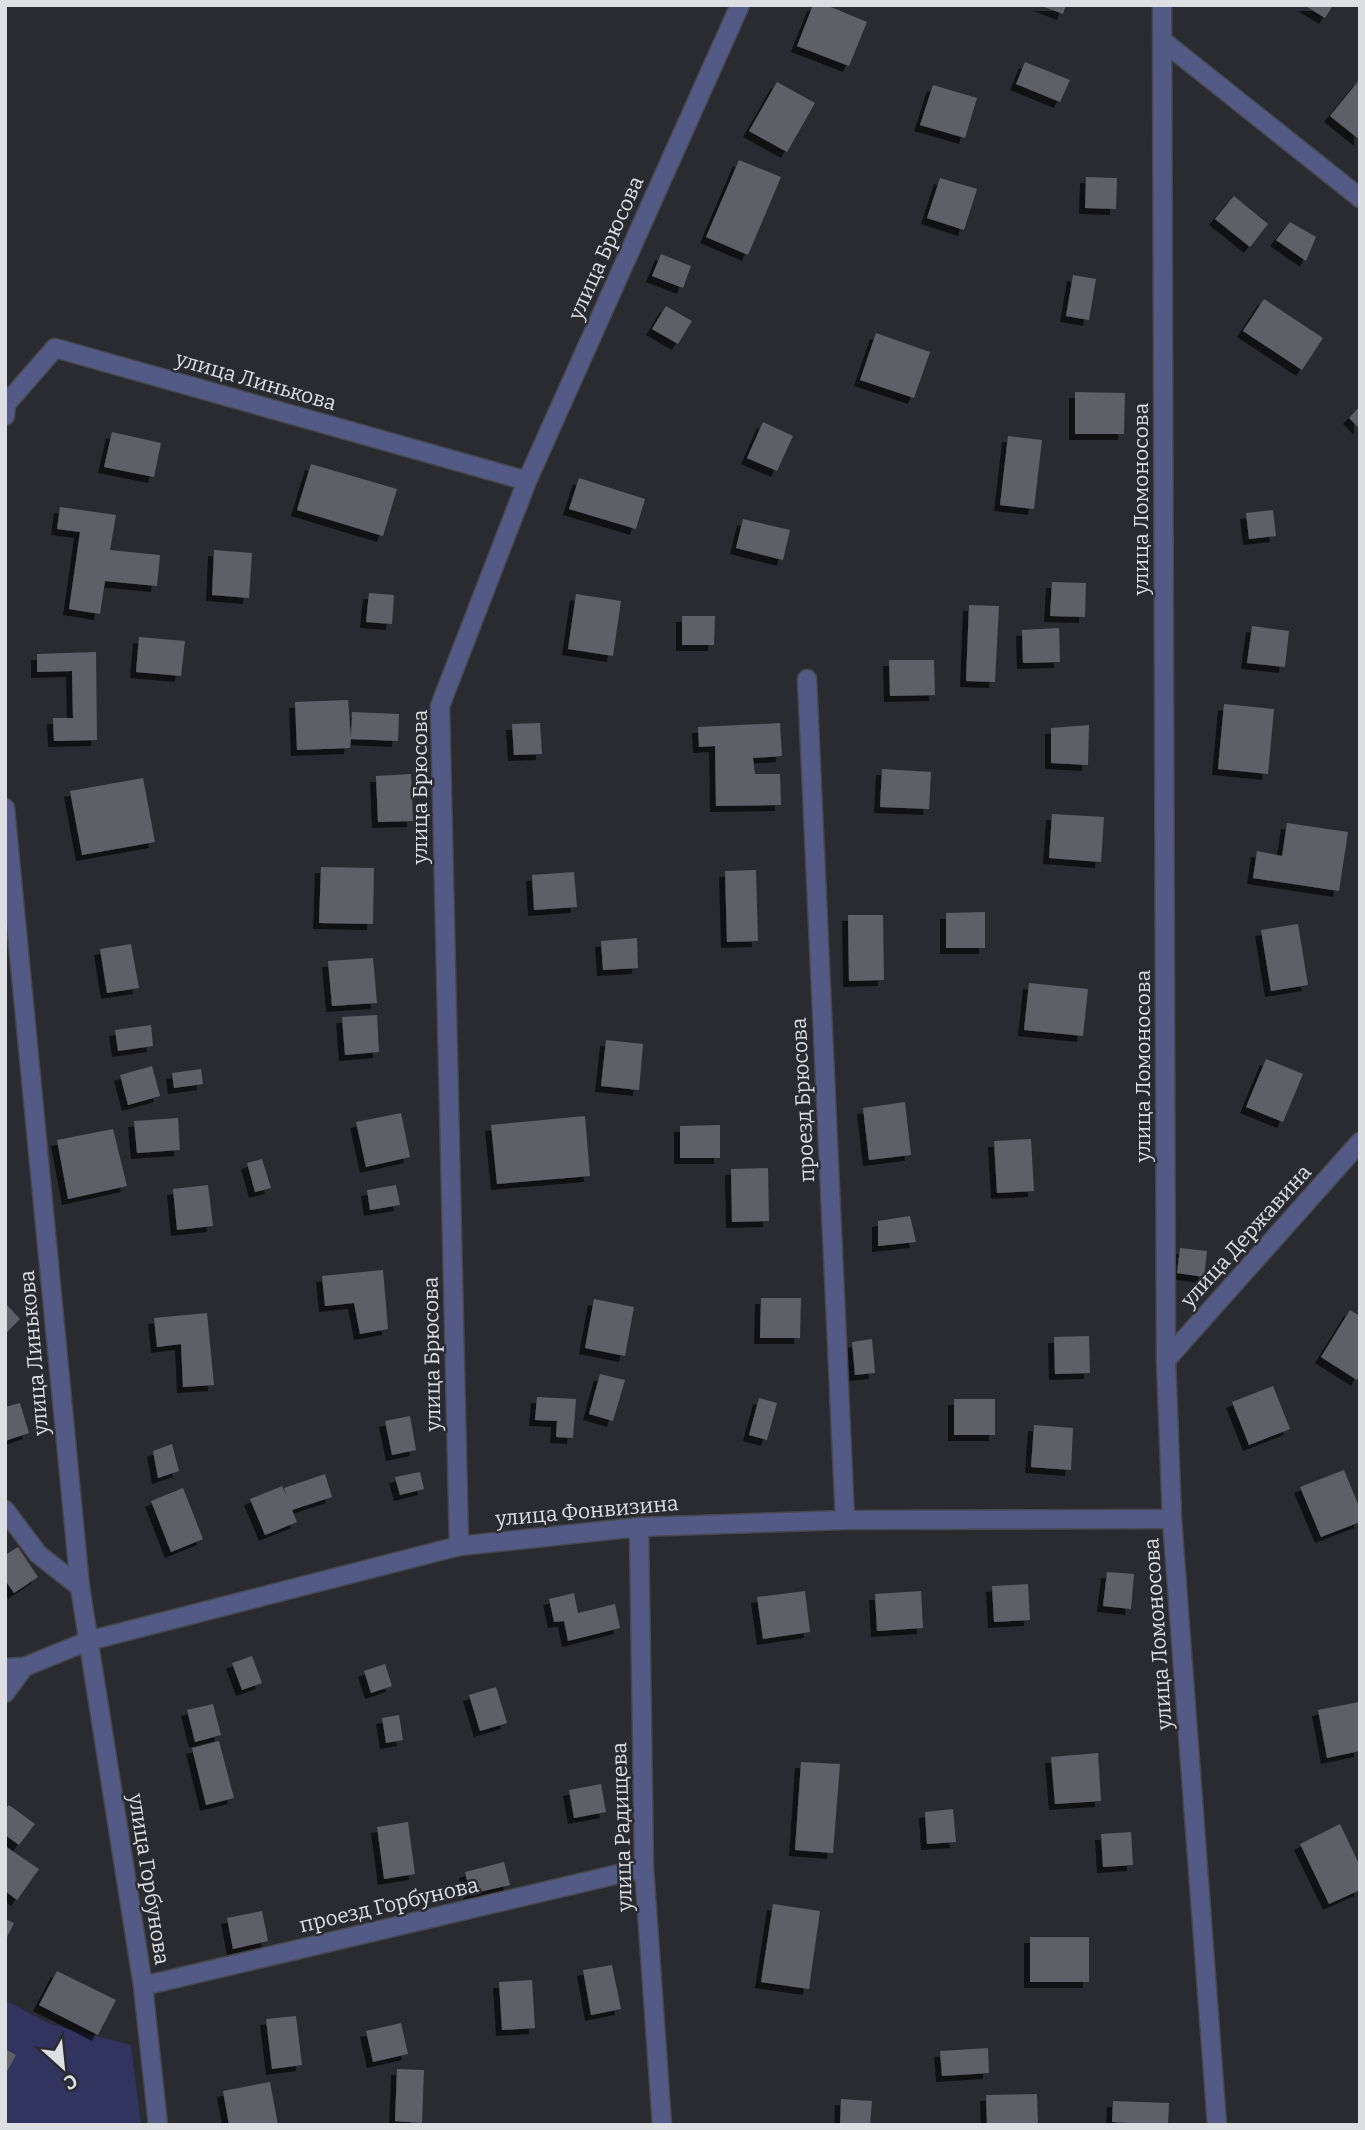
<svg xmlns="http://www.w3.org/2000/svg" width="1365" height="2130" font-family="Bitter,serif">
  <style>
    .green { fill: #30345e }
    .building { fill: #5e5f67; filter: url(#shadow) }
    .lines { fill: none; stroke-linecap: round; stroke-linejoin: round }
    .minor-casing { stroke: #47484d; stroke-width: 21 }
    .tertiary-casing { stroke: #47484d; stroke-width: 21 }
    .minor { stroke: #545a86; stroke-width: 18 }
    .tertiary { stroke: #545a86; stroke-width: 18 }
    .labels { text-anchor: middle; stroke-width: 5; stroke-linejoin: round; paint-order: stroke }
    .street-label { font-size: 21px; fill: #dedfe3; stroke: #2a2b31 }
  </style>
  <defs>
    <filter id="shadow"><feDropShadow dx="-6" dy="6" stdDeviation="0" flood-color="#0009"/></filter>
  </defs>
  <rect width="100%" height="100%" fill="#2a2b31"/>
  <path class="green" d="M 5,2000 L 50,2024 L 131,2045 L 141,2125 L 5,2125 Z"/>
  <path class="building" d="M 813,5 L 826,5 L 867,22 L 849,66 L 797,46 Z
    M 1039,5 L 1066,5 L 1063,14 Z
    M 1304,5 L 1333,5 L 1325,18 Z
    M 1025,62 L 1070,80 L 1060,102 L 1016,84 Z
    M 1360,79 L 1360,140 L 1330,116 Z
    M 777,82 L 815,103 L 787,152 L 749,131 Z
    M 933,85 L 977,98 L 965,138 L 920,125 Z
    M 739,160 L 781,177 L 748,255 L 706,237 Z
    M 1086,177 L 1117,178 L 1116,209 L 1085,208 Z
    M 940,178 L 977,189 L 964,230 L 927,218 Z
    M 1234,196 L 1268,224 L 1250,247 L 1215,219 Z
    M 1290,222 L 1316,237 L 1306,261 L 1276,240 Z
    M 661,254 L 691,266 L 683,288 L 652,276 Z
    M 1073,275 L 1096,279 L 1089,320 L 1066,316 Z
    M 1264,299 L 1323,338 L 1302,370 L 1243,331 Z
    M 666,306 L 692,321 L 678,344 L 652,329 Z
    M 876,333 L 930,352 L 914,398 L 860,380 Z
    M 1075,392 L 1125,393 L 1124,434 L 1075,434 Z
    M 1360,406 L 1360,429 L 1349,418 Z
    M 763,422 L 793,436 L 777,471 L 747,458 Z
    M 112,432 L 161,443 L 154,477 L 104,467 Z
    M 1008,436 L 1042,440 L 1034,509 L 1000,505 Z
    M 311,464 L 397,489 L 383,536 L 297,510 Z
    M 579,478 L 645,499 L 636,529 L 569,509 Z
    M 60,507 L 116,515 L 110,550 L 160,555 L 157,586 L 105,581 L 100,614 L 69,609 L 80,532 L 57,529 Z
    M 1273,510 L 1276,536 L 1249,539 L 1246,513 Z
    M 743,519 L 790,530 L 783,560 L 736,548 Z
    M 214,550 L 252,553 L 249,598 L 212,595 Z
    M 1052,582 L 1086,583 L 1085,617 L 1050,616 Z
    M 369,593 L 394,595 L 392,624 L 366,622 Z
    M 576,594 L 621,601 L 613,656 L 568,649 Z
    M 969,605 L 999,606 L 995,682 L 966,681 Z
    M 682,616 L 715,616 L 714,645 L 682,645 Z
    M 1252,626 L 1289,631 L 1285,667 L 1247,663 Z
    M 1059,628 L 1060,662 L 1023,663 L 1022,630 Z
    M 139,637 L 185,641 L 181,676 L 136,672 Z
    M 96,652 L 97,740 L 54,741 L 53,718 L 73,718 L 72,671 L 37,672 L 37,654 Z
    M 889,660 L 934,660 L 935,695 L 890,696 Z
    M 348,700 L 351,738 L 352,712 L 399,714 L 398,741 L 351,739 L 350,748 L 297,750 L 295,702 Z
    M 1224,704 L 1274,709 L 1268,774 L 1218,769 Z
    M 540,723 L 542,754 L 514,755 L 512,724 Z
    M 780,723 L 782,756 L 753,758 L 755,774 L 780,774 L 781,805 L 716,806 L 715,746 L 699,747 L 698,727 Z
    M 1089,725 L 1088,765 L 1051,763 L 1051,728 Z
    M 882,769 L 931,772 L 929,809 L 880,807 Z
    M 411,774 L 413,821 L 378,822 L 376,776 Z
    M 143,778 L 155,842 L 82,855 L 70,791 Z
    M 1052,814 L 1104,817 L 1101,862 L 1049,858 Z
    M 1287,823 L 1348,832 L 1339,891 L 1253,878 L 1257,851 L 1282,856 Z
    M 321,867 L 374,868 L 373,924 L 319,923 Z
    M 756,870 L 758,941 L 727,942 L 725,871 Z
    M 574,872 L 577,907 L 534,910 L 532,875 Z
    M 985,912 L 985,948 L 946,948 L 946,913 Z
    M 848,915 L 883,915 L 884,980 L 849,981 Z
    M 1298,924 L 1308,985 L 1271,991 L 1261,930 Z
    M 637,938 L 638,968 L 603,970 L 601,941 Z
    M 131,944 L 139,988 L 107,993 L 100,949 Z
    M 373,958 L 377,1003 L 332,1006 L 328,961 Z
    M 1029,983 L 1088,989 L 1083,1036 L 1024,1030 Z
    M 377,1015 L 379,1052 L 345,1055 L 342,1017 Z
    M 151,1025 L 153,1046 L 118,1051 L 115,1030 Z
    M 606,1040 L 643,1044 L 639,1090 L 601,1086 Z
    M 1266,1059 L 1303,1074 L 1283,1122 L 1246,1107 Z
    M 152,1066 L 160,1096 L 128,1105 L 120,1075 Z
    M 201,1069 L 203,1084 L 174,1088 L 172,1073 Z
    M 905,1102 L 911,1155 L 869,1160 L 863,1108 Z
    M 401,1113 L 410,1157 L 366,1167 L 356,1122 Z
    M 585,1116 L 590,1176 L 497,1184 L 491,1125 Z
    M 178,1118 L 180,1150 L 137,1153 L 134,1121 Z
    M 720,1125 L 720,1158 L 680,1158 L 680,1126 Z
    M 113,1129 L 127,1186 L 68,1199 L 57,1140 Z
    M 1031,1139 L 1034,1191 L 997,1193 L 994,1141 Z
    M 262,1159 L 271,1188 L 255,1192 L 247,1163 Z
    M 768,1168 L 769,1221 L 732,1222 L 731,1169 Z
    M 208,1185 L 213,1226 L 177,1230 L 173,1189 Z
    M 396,1185 L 400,1205 L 370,1210 L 367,1190 Z
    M 910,1216 L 916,1242 L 878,1246 L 878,1221 Z
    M 1180,1248 L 1207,1251 L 1204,1277 L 1177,1273 Z
    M 383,1270 L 388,1329 L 360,1334 L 354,1303 L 325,1306 L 322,1276 Z
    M 761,1298 L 801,1298 L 800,1338 L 760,1338 Z
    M 594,1299 L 634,1307 L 625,1356 L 585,1348 Z
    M 5,1303 L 20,1319 L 5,1334 Z
    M 1350,1310 L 1360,1316 L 1360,1374 L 1357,1380 L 1321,1357 Z
    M 207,1313 L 214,1385 L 183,1387 L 181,1344 L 157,1347 L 154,1318 Z
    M 1089,1336 L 1090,1373 L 1055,1374 L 1054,1337 Z
    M 872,1339 L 875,1373 L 855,1375 L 852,1342 Z
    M 600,1374 L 625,1380 L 613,1421 L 589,1414 Z
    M 1273,1386 L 1290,1429 L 1249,1445 L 1232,1402 Z
    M 537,1397 L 576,1399 L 573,1438 L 556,1437 L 557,1421 L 535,1420 Z
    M 759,1398 L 777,1403 L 767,1440 L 749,1435 Z
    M 954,1399 L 995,1399 L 995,1435 L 954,1435 Z
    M 20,1403 L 29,1433 L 5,1441 L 5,1407 Z
    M 410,1416 L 416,1450 L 392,1455 L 385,1421 Z
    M 1034,1425 L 1073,1428 L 1071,1470 L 1031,1467 Z
    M 172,1444 L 179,1471 L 158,1478 L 153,1451 Z
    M 1344,1470 L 1360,1509 L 1360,1522 L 1321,1537 L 1300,1487 Z
    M 420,1472 L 424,1489 L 400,1495 L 395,1477 Z
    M 325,1474 L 332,1497 L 292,1510 L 297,1522 L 265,1535 L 250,1499 L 282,1486 L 287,1497 L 284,1488 Z
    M 183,1488 L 203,1539 L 171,1552 L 151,1501 Z
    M 18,1547 L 38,1577 L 14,1593 L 5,1580 L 5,1555 Z
    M 1107,1572 L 1134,1574 L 1131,1609 L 1103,1606 Z
    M 1028,1584 L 1030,1620 L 994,1622 L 992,1586 Z
    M 805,1591 L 810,1632 L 763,1639 L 757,1597 Z
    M 921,1591 L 923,1628 L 877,1631 L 875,1594 Z
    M 574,1593 L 578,1613 L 615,1604 L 620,1628 L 568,1641 L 564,1621 L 554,1622 L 549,1599 Z
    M 252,1656 L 262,1683 L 242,1690 L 232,1663 Z
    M 385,1664 L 392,1686 L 371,1693 L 364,1671 Z
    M 496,1687 L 507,1723 L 480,1731 L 469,1695 Z
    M 1359,1702 L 1360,1751 L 1327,1758 L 1318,1710 Z
    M 213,1704 L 221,1735 L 195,1742 L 187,1710 Z
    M 399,1715 L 403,1740 L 386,1743 L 382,1718 Z
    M 219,1741 L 234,1798 L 206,1805 L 192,1748 Z
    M 1098,1753 L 1101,1801 L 1055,1804 L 1051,1757 Z
    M 801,1762 L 840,1764 L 833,1853 L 795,1850 Z
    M 601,1784 L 606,1812 L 574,1818 L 569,1790 Z
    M 9,1805 L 35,1824 L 19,1845 L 5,1835 L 5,1809 Z
    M 953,1809 L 956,1842 L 927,1844 L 925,1812 Z
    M 408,1822 L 415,1874 L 384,1879 L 377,1827 Z
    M 1340,1824 L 1360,1866 L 1360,1890 L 1329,1904 L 1300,1844 Z
    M 1131,1832 L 1133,1865 L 1103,1867 L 1101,1834 Z
    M 5,1846 L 39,1869 L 17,1900 L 5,1891 Z
    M 504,1862 L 510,1885 L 470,1894 L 465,1872 Z
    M 773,1904 L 820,1911 L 809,1989 L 761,1982 Z
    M 262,1911 L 268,1941 L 233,1949 L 227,1918 Z
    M 5,1919 L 14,1923 L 5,1941 Z
    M 1030,1937 L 1089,1937 L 1089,1982 L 1030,1982 Z
    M 612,1965 L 621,2009 L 591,2015 L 583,1970 Z
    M 57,1971 L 116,2000 L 98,2035 L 39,2005 Z
    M 532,1980 L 535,2028 L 502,2030 L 499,1982 Z
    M 296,2016 L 302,2065 L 272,2069 L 266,2019 Z
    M 401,2023 L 408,2054 L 373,2062 L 366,2031 Z
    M 988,2048 L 989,2073 L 942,2076 L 940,2051 Z
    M 5,2049 L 16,2055 L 5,2075 Z
    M 397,2069 L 424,2070 L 422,2123 L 395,2121 Z
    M 270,2082 L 278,2125 L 229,2125 L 223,2091 Z
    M 1037,2094 L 1038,2125 L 987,2125 L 986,2095 Z
    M 841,2099 L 872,2101 L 870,2125 L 840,2125 Z
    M 1113,2101 L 1169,2103 L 1168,2125 L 1112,2122 Z"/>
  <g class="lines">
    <g class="minor-casing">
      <path id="minor" d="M 1163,41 L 1360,198
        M 5,416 L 6,404 L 55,348 L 527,481
        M 807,679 L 845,1520
        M 5,808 L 80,1587 L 143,1986 L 158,2125
        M 1166,1360 L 1360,1142
        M 5,1510 L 38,1554 L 80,1587
        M 639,1527 L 644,1868 L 662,2125
        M 459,1546 L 440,706 L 527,481 L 740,5
        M 5,1668 L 24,1667 L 88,1641 L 459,1546 L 639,1527 L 845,1520 L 1172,1519
        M 5,1693 L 24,1667
        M 143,1986 L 644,1868"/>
    </g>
    <g class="tertiary-casing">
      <path id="tertiary" d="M 1162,5 L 1166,1360 L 1172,1519 L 1217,2125"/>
    </g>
    <use href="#minor" class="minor"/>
    <use href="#tertiary" class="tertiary"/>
  </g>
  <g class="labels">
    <g class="street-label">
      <text transform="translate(606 248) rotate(-66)" y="7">улица Брюсова</text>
      <text transform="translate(256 381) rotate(16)" y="7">улица Линькова</text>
      <text transform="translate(1141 499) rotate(-90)" y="7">улица Ломоносова</text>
      <text transform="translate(420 787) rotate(-90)" y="7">улица Брюсова</text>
      <text transform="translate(1143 1066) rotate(-90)" y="7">улица Ломоносова</text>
      <text transform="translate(803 1100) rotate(-93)" y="7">проезд Брюсова</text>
      <text transform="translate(1246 1236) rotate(-48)" y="7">улица Державина</text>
      <text transform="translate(34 1353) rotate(-95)" y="7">улица Линькова</text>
      <text transform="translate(432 1354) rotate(-91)" y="7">улица Брюсова</text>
      <text transform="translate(587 1511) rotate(-5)" y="7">улица Фонвизина</text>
      <text transform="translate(1158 1634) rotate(-94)" y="7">улица Ломоносова</text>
      <text transform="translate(622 1827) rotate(-92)" y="7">улица Радищева</text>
      <text transform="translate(149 1879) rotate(81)" y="7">улица Горбунова</text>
      <text transform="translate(389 1905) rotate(-13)" y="7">проезд Горбунова</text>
    </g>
  </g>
  <rect width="1365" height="2130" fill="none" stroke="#dedfe3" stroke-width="14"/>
  <g transform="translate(63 2067) rotate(153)" stroke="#2a2b31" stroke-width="5" paint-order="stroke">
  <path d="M0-5L12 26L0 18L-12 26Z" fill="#dedfe3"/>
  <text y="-10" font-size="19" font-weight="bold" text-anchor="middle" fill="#dedfe3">С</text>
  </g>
</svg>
